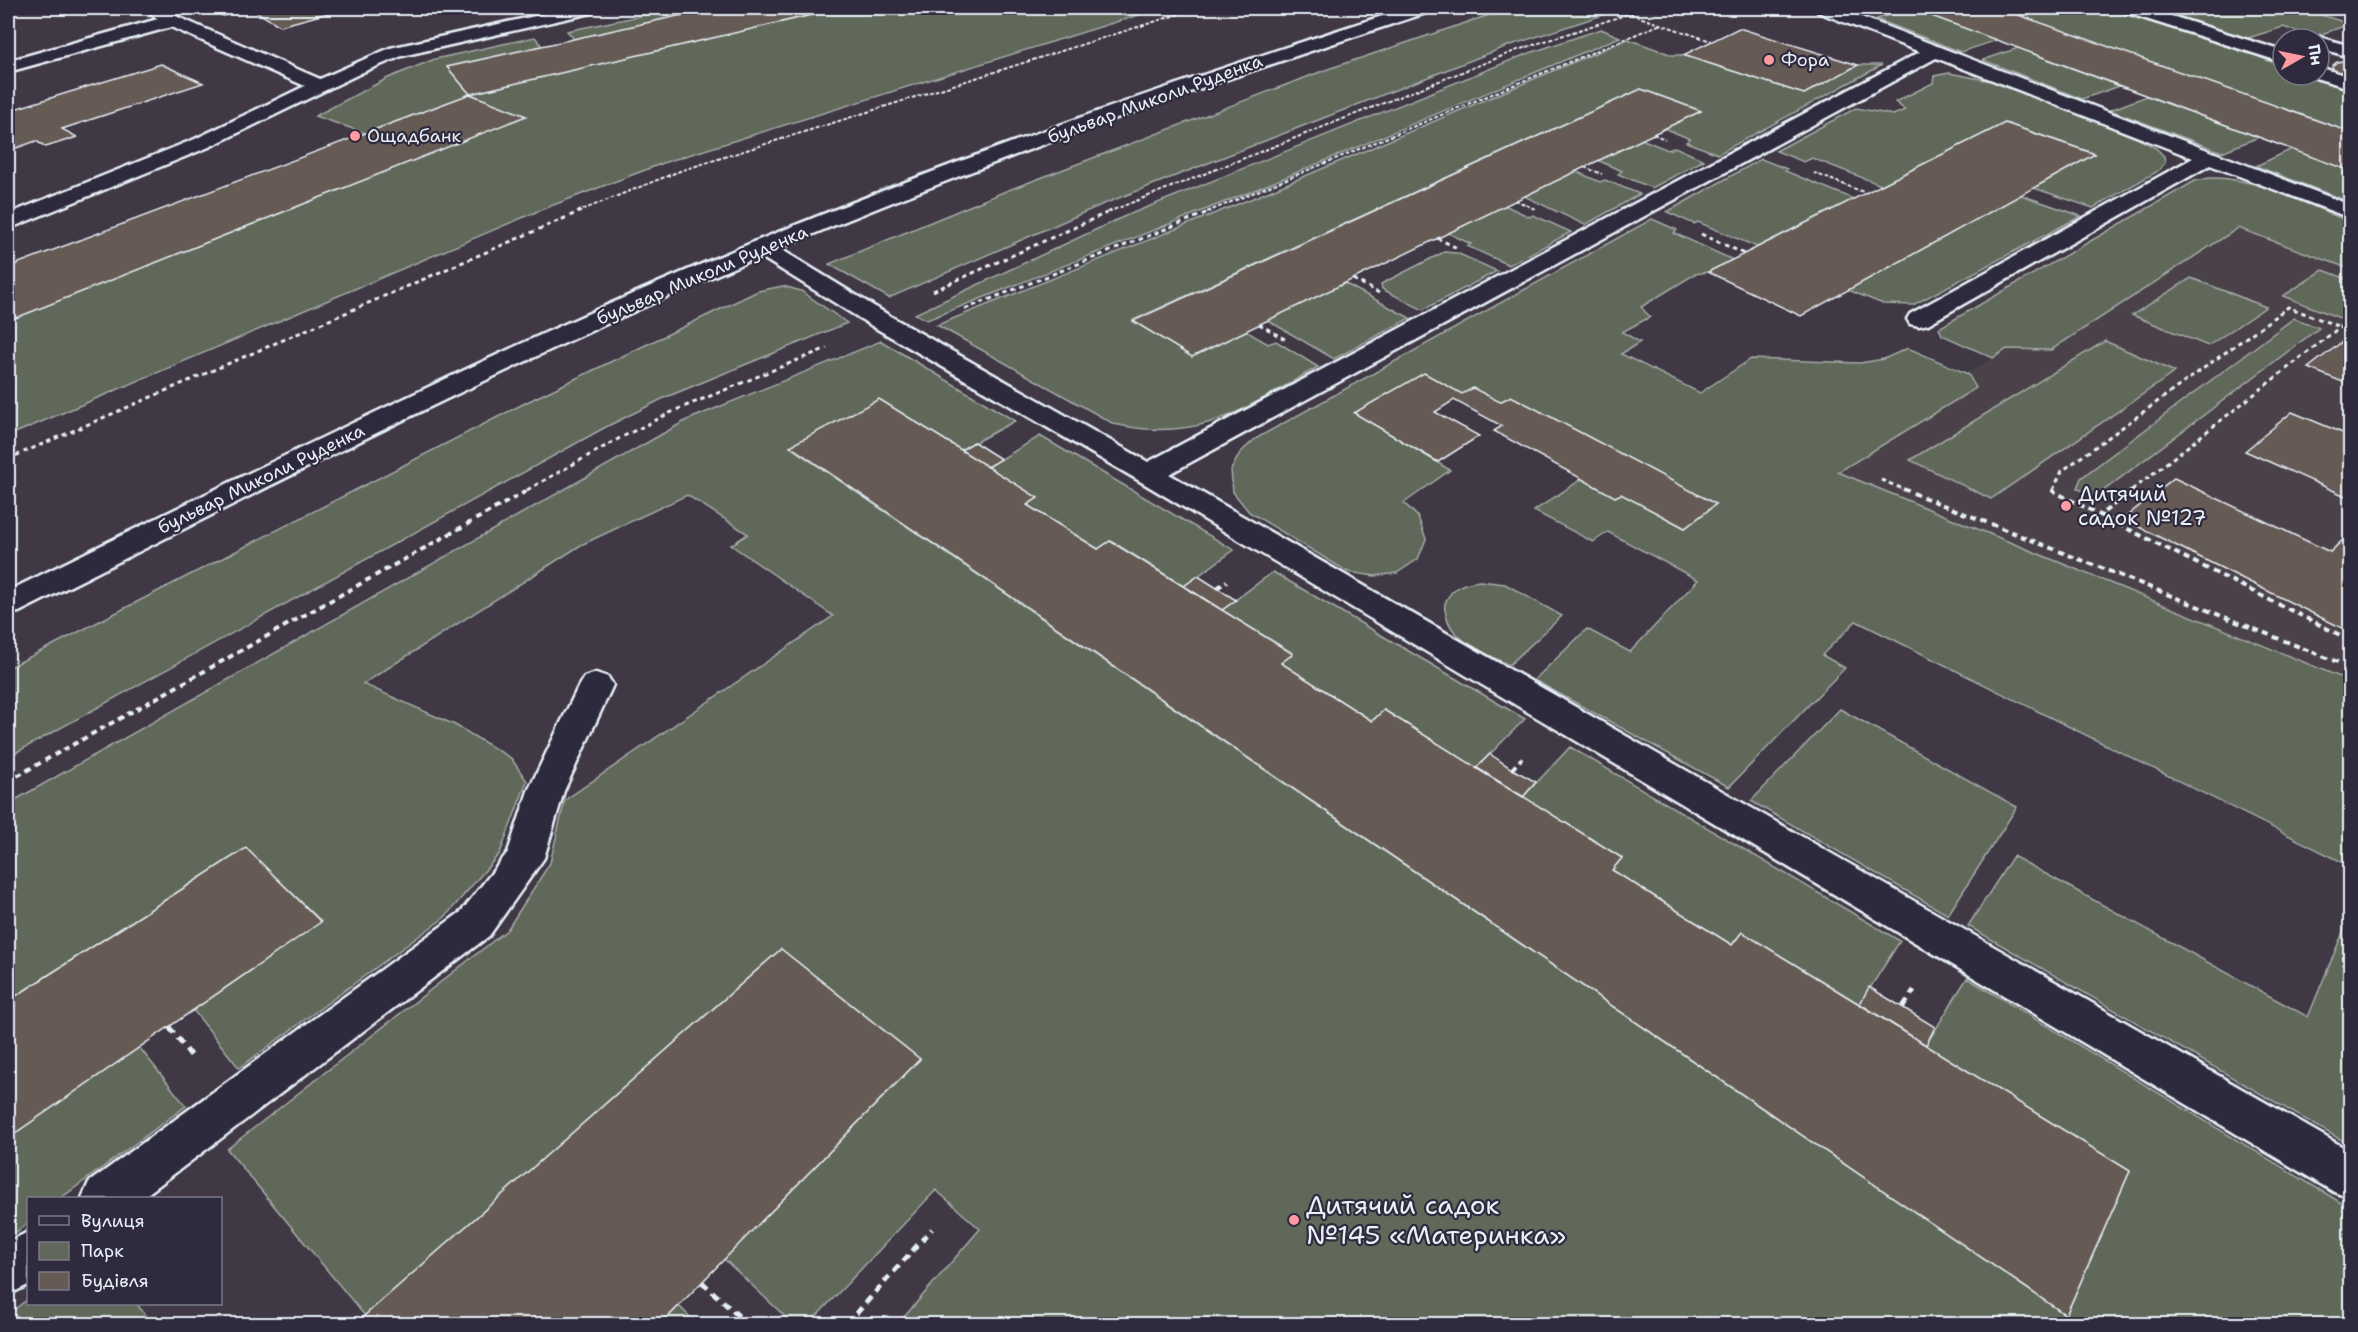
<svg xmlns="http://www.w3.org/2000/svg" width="2358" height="1332" font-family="'Shantell Sans',sans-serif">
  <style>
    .built { fill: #4b4249 }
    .green { fill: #61675a; stroke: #a4aca9; stroke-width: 1.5 }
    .building { fill: #665a55; stroke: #e8f1f8; stroke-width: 1.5 }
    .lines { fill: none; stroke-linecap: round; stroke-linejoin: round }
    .lane-casing { stroke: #e8f1f8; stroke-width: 5 }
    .secondary-casing { stroke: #e8f1f8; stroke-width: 5 }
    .path-far3 { stroke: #e8f1f8; stroke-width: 2; stroke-dasharray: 4 2; stroke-linecap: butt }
    .path-far2 { stroke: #e8f1f8; stroke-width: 3; stroke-dasharray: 4.5 4; stroke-linecap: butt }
    .path-far1 { stroke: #e8f1f8; stroke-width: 4; stroke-dasharray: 6 4.5; stroke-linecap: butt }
    .path { stroke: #e8f1f8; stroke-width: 5; stroke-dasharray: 8 6; stroke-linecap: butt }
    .lane { fill: #2f2a3d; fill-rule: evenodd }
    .secondary { fill: #2f2a3d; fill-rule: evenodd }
    .poi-dot { fill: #ff9aa2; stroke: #2f2a3d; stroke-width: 2 }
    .labels { text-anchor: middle; stroke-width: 4.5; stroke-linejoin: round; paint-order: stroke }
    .far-poi-label { font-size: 18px; fill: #e8f1f8; stroke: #2f2a3d; text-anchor: start }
    .far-street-label { font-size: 18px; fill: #e8f1f8; stroke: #2f2a3d }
    .poi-label { font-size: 21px; fill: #e8f1f8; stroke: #2f2a3d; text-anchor: start }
    .near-poi-label { font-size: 26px; fill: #e8f1f8; stroke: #2f2a3d; text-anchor: start }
  </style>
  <rect width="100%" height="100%" fill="#403844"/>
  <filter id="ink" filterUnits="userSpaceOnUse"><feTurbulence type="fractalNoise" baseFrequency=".0167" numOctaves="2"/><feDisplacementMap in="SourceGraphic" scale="12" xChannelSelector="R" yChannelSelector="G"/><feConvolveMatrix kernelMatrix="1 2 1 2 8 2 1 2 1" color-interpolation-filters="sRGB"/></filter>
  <g filter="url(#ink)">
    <path class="built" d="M 2238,228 L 2350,269 L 2350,823 L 1724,540 L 1976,388 L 1968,374 L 2007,349 L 2051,350 Z"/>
    <path class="green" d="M 679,8 L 714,8 L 574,39 L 567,31 Z
      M 842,8 L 1161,8 L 666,162 L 543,209 L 8,436 L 8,321 L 525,116 L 470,94 L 365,133 L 315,116 L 388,78 L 415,67 L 435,59 L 535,37 L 542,46 L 447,67 L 470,94 Z
      M 1510,8 L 1624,8 L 1505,47 L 1101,205 L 889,298 L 829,264 L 1006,191 L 1328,69 Z
      M 1912,8 L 1997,40 L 1961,52 L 1876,19 Z
      M 1999,8 L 2115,8 L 2232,45 L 2283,67 L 2283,75 L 2309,75 L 2350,88 L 2350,132 Z
      M 2145,8 L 2300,8 L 2350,24 L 2313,37 L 2283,27 L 2245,39 Z
      M 1601,29 L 1620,37 L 1250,192 L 927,320 L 915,314 L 1123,217 L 1524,55 Z
      M 1628,39 L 1672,55 L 1683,55 L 1804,94 L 1858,65 L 1882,65 L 1718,154 L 1686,142 L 1690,139 L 1664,128 L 1700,110 L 1641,89 L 1133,320 L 1192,357 L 1246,331 L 1268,344 L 1276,341 L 1318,367 C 1245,408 1202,444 1114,424 L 937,325 L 1258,196 Z
      M 2018,48 L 2120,86 L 2082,99 L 1983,60 Z
      M 1949,73 L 1996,82 L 2139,139 L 2156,148 L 2164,156 L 2165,163 L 2158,171 L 2093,208 L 2034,188 L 2095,154 L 2005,123 L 1881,185 L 1812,158 L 1804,162 L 1776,151 L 1856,108 L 1893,115 L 1905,110 L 1895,102 L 1933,83 L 1934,76 Z
      M 2147,96 L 2259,137 L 2222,152 L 2110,110 Z
      M 1641,139 L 1668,150 L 1675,147 L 1704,160 L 1652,188 L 1618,174 L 1622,171 L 1597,160 Z
      M 2292,149 L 2350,171 L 2350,202 L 2256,166 Z
      M 1761,159 L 1787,169 L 1785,171 L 1854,199 L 1757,247 L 1698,222 L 1694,224 L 1667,212 Z
      M 1575,171 L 1600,182 L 1605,180 L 1640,194 L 1585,225 L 1524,196 Z
      M 2209,178 C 2255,176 2308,205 2350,222 L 2350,269 L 2238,228 L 2051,350 L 2007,349 L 1993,358 L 1942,335 L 1939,328 L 2195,181 Z
      M 2021,195 L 2081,216 L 1913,305 L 1883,304 L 1848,290 Z
      M 1504,205 L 1530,217 L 1533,215 L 1571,232 L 1509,265 L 1467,246 L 1471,244 L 1448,233 Z
      M 1652,219 L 1677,230 L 1674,233 L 1733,260 L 1708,272 L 1695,274 L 1641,307 L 1650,317 L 1622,332 L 1640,342 L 1621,354 L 1700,393 L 1751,359 L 1860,363 L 1884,359 L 1908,348 L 1968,374 L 1976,388 L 1838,472 L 2350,681 L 2350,866 L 1856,621 L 1822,655 L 1845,668 L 1729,787 L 1534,680 L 1587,629 L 1630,652 L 1698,580 L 1608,532 L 1593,542 L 1534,511 L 1582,479 L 1615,497 L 1621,494 L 1685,528 L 1715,504 L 1511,396 L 1500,402 L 1462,394 L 1424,374 L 1355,413 L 1450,470 L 1404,503 L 1418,517 L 1426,539 L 1418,559 L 1397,573 L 1375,576 L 1348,572 L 1249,512 L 1233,492 L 1231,470 L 1240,453 L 1255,439 Z
      M 1444,252 L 1457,253 L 1497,271 L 1423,310 L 1382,289 L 1381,284 Z
      M 2323,270 L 2350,280 L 2350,322 L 2283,296 Z
      M 2191,278 L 2266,307 L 2208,346 L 2132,315 Z
      M 1344,283 L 1410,318 L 1334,359 L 1267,320 Z
      M 783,286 L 801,291 L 847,323 L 664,398 L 604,428 L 8,757 L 8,668 L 529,401 L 758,291 Z
      M 2294,318 L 2319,328 L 2095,497 L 2077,488 L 2081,478 Z
      M 881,341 L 1015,421 L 961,450 L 879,400 L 790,447 L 2066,1315 L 2130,1171 L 1926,1045 L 1967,978 L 2350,1208 L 2350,1324 L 898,1324 L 980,1229 L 936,1190 L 809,1324 L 793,1324 L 724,1259 L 920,1059 L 781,949 L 365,1316 L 227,1149 L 507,930 L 550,863 L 565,800 L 833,616 L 731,545 L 748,534 L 687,495 L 581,545 L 363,684 L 455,725 L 511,758 L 527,781 L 500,853 L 445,917 L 239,1068 L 193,1010 L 321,921 L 246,849 L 8,1001 L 8,804 L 687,420 Z
      M 2105,341 L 2175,372 L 1991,499 L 1910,460 Z
      M 1040,436 L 1234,550 L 1184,586 L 1111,541 L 1098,549 L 1027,505 L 1037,498 L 988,467 Z
      M 1273,572 L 1525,719 L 1476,768 L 1384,710 L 1372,721 L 1281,663 L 1293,653 L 1222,610 Z
      M 1480,581 L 1505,584 L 1562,616 L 1509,665 C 1486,653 1451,642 1446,614 C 1445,609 1443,606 1446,601 C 1453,586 1464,583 1480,581 Z
      M 1840,709 L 2017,807 L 1948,915 L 1751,801 Z
      M 1570,747 L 1900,941 L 1860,1004 L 1742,932 L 1732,945 L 1612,870 L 1622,858 L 1523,797 Z
      M 2013,856 L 2308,1017 L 2350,915 L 2350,1145 L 1968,926 Z
      M 139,1047 L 186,1106 L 61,1198 L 28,1198 L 28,1223 L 8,1238 L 8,1138 Z
      M 28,1299 L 28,1304 L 137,1304 L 152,1324 L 8,1324 L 8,1314 Z
      M 679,1306 L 697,1324 L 661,1324 Z"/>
    <path class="building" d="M 209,8 L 347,8 L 280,26 L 252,9 L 223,16 Z
      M 714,8 L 842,8 L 470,94 L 447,67 Z
      M 1910,8 L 1999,8 L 2350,132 L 2350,171 Z
      M 1739,28 L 1858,65 L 1804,94 L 1683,55 Z
      M 2348,60 L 2350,60 L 2350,80 L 2334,71 L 2332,66 L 2337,62 Z
      M 161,64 L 203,83 L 62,129 L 77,137 L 46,147 L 36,141 L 8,151 L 8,111 Z
      M 1641,89 L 1701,111 L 1192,357 L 1133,321 Z
      M 470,94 L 526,116 L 8,321 L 8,267 Z
      M 2005,123 L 2095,154 L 1801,316 L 1708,272 Z
      M 2347,338 L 2350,339 L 2350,385 L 2308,368 Z
      M 1424,373 L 1462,394 L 1473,388 L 1500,402 L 1511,396 L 1716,504 L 1685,528 L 1621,494 L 1615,497 L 1494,431 L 1502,426 L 1454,400 L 1435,412 L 1479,436 L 1438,462 L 1354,413 Z
      M 879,399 L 1038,498 L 1027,505 L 1098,549 L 1110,541 L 1293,654 L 1281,663 L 1372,721 L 1384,710 L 1622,858 L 1612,870 L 1732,945 L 1742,932 L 2130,1171 L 2066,1315 L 790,446 Z
      M 2292,412 L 2350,436 L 2350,498 L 2245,451 Z
      M 974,442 L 988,451 L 1001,459 L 988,467 L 961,450 Z
      M 2174,478 L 2330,552 L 2350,533 L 2350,632 L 2123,519 Z
      M 1198,576 L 1236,600 L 1222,610 L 1184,586 Z
      M 1490,754 L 1512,769 L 1536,782 L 1523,797 L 1476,768 Z
      M 246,848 L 321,922 L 8,1138 L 8,1001 Z
      M 781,949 L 920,1059 L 661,1324 L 355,1324 Z
      M 1869,987 L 1935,1027 L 1926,1045 L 1860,1004 Z"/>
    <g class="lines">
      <g class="lane-casing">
        <path id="lane" d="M 145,8 L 163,8 L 178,17 L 320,79 L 390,48 L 571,8 L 599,8 L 591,13 L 402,56 L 363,72 L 209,147 L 8,229 L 8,214 L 195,139 L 305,86 L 171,27 L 8,72 L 8,61 L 158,19 Z
          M 1816,8 L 1838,8 L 2350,205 L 2350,218 L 2210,165 L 1928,324 L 1919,326 L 1910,324 L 1907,319 L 1910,314 L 2193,158 L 1936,58 L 1169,474 L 2350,1151 L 2350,1198 L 2334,1192 L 1138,480 L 872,326 L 753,252 L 750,247 L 753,242 L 761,240 L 769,242 L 890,316 L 1148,462 L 1920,52 L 1818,12 Z
          M 2122,8 L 2146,8 L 2283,51 L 2283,59 L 2272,59 L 2124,12 Z
          M 2319,37 L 2350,46 L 2350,57 L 2319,48 L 2319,39 L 2312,39 Z
          M 2319,67 L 2350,77 L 2350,88 L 2312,77 L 2311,75 L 2319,75 Z
          M 596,673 L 608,677 L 613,685 L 564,791 L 544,858 L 489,936 L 142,1198 L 82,1198 L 89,1182 L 461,912 L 508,852 L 528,791 L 579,685 L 584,677 Z
          M 28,1232 L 28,1285 L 8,1295 L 8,1242 Z"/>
      </g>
      <g class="secondary-casing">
        <path id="secondary" d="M 1407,8 L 1431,8 L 1429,12 C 1207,84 986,161 770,252 C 514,360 267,487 19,612 L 8,614 L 8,591 C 254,471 500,347 754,242 C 968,154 1187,78 1407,8 Z"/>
      </g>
      <path class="path-far3" d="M 638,10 L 655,8
        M 1630,14 L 1711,41
        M 1653,134 L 1665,139
        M 1584,167 L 1602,174
        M 1814,173 L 1866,193
        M 1515,200 L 1535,209
        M 577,212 L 680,171 L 1198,8
        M 1108,212 L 1515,51 L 1646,8
        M 1207,212 L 1661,24"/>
      <path class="path-far2" d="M 1701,234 L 1745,254
        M 1437,238 L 1459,249
        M 1353,279 L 1379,293
        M 933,291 L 1111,211
        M 965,309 L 1211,211
        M 1259,324 L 1288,341
        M 8,459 L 581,211
        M 1881,480 L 1906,490
        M 527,490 L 620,438 L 676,410 L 827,348
        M 2053,490 L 2062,471 L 2288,307 L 2340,327
        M 2132,490 L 2340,327 L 2350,331"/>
      <path class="path-far1" d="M 1903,489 L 2350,667
        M 2054,489 L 2053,491 L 2100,515
        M 2134,489 L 2100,515 L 2350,640
        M 1217,588 L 1227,581
        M 1512,769 L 1522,758
        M 8,781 L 530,489"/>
      <path class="path" d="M 1903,1007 L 1914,990
        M 169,1027 L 192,1057
        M 702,1282 L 747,1324
        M 847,1324 L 932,1229"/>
      <use href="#lane" class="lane"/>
      <use href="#secondary" class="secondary"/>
    </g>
  </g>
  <g class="poi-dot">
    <circle cx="1769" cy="60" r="6"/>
    <circle cx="355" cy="136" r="6"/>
    <circle cx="2066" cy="506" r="6"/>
    <circle cx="1294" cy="1220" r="6"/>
  </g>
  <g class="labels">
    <g class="far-poi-label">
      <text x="1781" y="66">Фора</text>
      <text x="367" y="142">Ощадбанк</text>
    </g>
    <g class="far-street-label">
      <text transform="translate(1155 99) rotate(-20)" y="6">бульвар Миколи Руденка</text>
      <text transform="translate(702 275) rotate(-23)" y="6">бульвар Миколи Руденка</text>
      <text transform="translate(261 479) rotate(-26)" y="6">бульвар Миколи Руденка</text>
    </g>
    <g class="poi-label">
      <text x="2078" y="501">Дитячий<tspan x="2078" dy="24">садок №127</tspan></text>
    </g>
    <g class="near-poi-label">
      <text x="1306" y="1214">Дитячий садок<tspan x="1306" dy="30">№145 «Материнка»</tspan></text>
    </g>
  </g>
  <rect width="2358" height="1332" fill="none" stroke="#2f2a3d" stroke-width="30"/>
  <rect x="15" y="15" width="2328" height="1302" fill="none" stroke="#e8f1f8" stroke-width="2" filter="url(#ink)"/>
  <rect x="27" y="1197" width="195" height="108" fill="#2f2a3d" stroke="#797a88" stroke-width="1.5"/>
  <rect x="39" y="1216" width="30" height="9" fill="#2f2a3d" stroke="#797a88" stroke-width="1.5"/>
  <text x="81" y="1227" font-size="18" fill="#e8f1f8">Вулиця</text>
  <rect x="39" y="1242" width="30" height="18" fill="#61675a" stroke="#797a88" stroke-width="1.5"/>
  <text x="81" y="1257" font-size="18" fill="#e8f1f8">Парк</text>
  <rect x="39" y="1272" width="30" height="18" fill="#665a55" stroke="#797a88" stroke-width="1.5"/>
  <text x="81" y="1287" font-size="18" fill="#e8f1f8">Будівля</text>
  <g transform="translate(2301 57) rotate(81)"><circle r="28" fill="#2f2a3d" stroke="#797a88" stroke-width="1.5"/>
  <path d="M0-4.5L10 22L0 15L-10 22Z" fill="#ff9aa2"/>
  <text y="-9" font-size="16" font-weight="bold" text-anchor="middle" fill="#e8f1f8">Пн</text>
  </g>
</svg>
